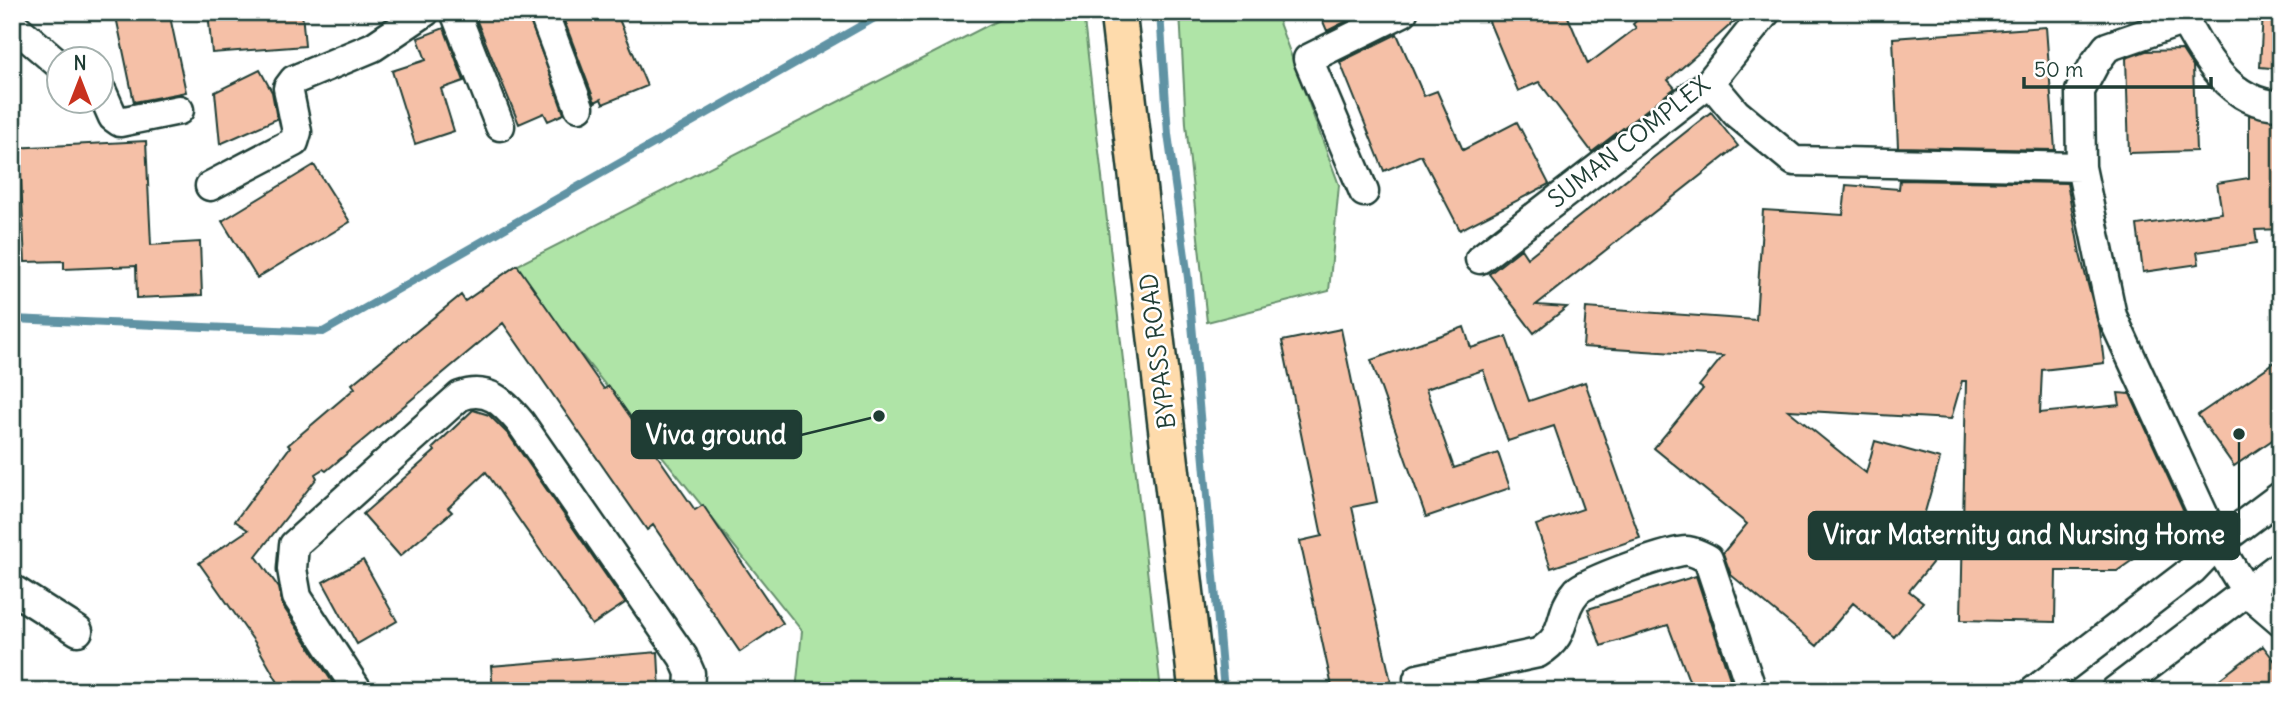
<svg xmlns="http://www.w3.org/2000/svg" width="2293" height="703" font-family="Delius,sans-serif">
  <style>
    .green { fill: #afe4a7; stroke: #67906e; stroke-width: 2 }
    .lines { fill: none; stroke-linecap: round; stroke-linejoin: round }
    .stream { stroke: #6193a4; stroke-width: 8 }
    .building { fill: #f5c0a7; stroke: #1f3d34; stroke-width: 2 }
    .minor-casing { stroke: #1f3d34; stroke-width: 33 }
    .major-casing { stroke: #1f3d34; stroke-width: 40 }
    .minor { stroke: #fff; stroke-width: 28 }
    .major { stroke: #fedbac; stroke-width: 35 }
    .labels { text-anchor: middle; stroke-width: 5; stroke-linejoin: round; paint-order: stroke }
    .street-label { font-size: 24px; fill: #1f3d34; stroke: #fff }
    .leader { fill: none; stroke: #1f3d34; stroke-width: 2.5 }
    .callout-dot { fill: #1f3d34; stroke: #fff; stroke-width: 2.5 }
    .callout { fill: #1f3d34; stroke: #1f3d34; stroke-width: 2.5 }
    .callout-label { font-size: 26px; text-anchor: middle; font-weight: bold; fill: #fff }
  </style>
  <rect width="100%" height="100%" fill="#fff"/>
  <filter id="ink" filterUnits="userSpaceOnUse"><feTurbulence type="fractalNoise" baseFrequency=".0143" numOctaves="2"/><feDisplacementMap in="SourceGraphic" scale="14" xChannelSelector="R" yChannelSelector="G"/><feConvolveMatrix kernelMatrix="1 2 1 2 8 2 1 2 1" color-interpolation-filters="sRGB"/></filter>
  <g filter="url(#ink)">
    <path class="green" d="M 1014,12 L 1083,12 L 1161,691 L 796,691 L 802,631 L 512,268 Z
      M 1180,12 L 1275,12 L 1339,185 L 1329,291 L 1207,322 L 1186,124 Z"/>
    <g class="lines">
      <path class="stream" d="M 1160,12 L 1168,134 L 1188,278 L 1224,691
        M 12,319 L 323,332 L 885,12"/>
    </g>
    <path class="building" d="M 115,12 L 169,12 L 186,92 L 134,102 Z
      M 208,12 L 302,12 L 305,46 L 212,53 Z
      M 492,12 L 527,12 L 564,114 L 548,121 L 544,113 L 519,124 L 476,19 Z
      M 561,12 L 616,12 L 647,86 L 603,104 L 601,99 L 595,102 Z
      M 1319,12 L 1365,12 L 1327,31 Z
      M 1485,12 L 1566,12 L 1588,64 L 1636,28 L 1633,24 L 1646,12 L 1745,12 L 1668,80 L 1675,88 L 1592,152 L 1539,82 L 1518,91 Z
      M 2263,12 L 2281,12 L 2281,69 L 2260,67 Z
      M 2046,27 L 2055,150 L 1898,147 L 1893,38 Z
      M 444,28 L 464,81 L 441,89 L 454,131 L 415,144 L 392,71 L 426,60 L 418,38 Z
      M 1397,34 L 1424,96 L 1437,91 L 1463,150 L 1517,122 L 1549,184 L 1460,230 L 1421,155 L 1384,171 L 1340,62 Z
      M 2182,50 L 2193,67 L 2196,151 L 2129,153 L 2126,58 L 2146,51 Z
      M 260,70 L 272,92 L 277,119 L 220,144 L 215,92 Z
      M 1711,112 L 1738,146 L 1536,305 L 1567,307 L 1534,333 L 1489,274 L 1521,249 L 1527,258 Z
      M 2249,115 L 2281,121 L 2281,229 L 2255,230 L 2257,243 L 2197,252 L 2199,264 L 2143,272 L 2137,225 L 2222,213 L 2217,183 L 2249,178 Z
      M 146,141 L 151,245 L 200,242 L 202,295 L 137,298 L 136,266 L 64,269 L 64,261 L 25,262 L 21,180 L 12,181 L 12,148 Z
      M 314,165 L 350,222 L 257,278 L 222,221 Z
      M 1900,180 L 2067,183 L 2080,254 L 2100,330 L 2104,363 L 2042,370 L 2040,413 L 2120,405 L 2118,393 L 2130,394 L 2188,521 L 2117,571 L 2056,571 L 2055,622 L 1961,620 L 1966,381 L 1962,381 L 1951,419 L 1788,410 L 1866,473 L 1875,441 L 1940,459 L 1923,519 L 1950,541 L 1909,591 L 1923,602 L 1894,637 L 1853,603 L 1817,646 L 1731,575 L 1723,553 L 1747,524 L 1654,448 L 1703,389 L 1699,386 L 1723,356 L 1583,347 L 1586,308 L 1756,320 L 1763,210 L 1843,215 L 1846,185 L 1899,189 Z
      M 517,265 L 604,389 L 609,386 L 695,510 L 703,505 L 783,623 L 740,652 L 653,525 L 647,530 L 503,323 L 326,471 L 323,469 L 315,474 L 317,478 L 256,556 L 279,588 L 283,606 L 338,691 L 283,691 L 256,644 L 199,563 L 248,530 L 235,521 L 290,447 L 288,445 L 355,388 L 352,384 L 461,295 L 465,301 Z
      M 1464,327 L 1471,348 L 1506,337 L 1529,401 L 1585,382 L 1640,538 L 1551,568 L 1536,525 L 1583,509 L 1554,426 L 1508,441 L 1483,370 L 1426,389 L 1454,468 L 1498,453 L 1510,488 L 1426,517 L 1371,360 Z
      M 1341,329 L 1377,502 L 1352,507 L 1391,682 L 1352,691 L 1333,691 L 1300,541 L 1322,536 L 1282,341 Z
      M 2281,358 L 2281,434 L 2234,466 L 2198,415 Z
      M 473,410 L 489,415 L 509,435 L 625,603 L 592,625 L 486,472 L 448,508 L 452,512 L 400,556 L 363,514 L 435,451 L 433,448 Z
      M 363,560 L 397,621 L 357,644 L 323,582 Z
      M 1696,576 L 1734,691 L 1693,691 L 1668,625 L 1601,646 L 1588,609 Z
      M 2263,646 L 2281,669 L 2281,691 L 2204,691 Z
      M 658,652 L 660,691 L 493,691 L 491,666 Z"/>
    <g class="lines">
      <g class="minor-casing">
        <path id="minor" d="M 455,12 L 500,126
          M 543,12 L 579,107
          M 2180,12 C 2202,53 2229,105 2281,105
          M 2185,20 L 2107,47 L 2095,63 L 2080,91 L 2081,167 L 2112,316 L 2217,544 L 2246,591 L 2281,621
          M 12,24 L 60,65
          M 1710,82 L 1736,113 L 1794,161 L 2081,167
          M 102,92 L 113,117 L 120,122 L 179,110
          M 210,186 L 294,142 L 297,132 L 288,88 L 294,80 L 373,47 L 425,12
          M 1364,192 L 1308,59 L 1403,12
          M 1480,259 L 1710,82 L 1766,12
          M 12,589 L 78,631
          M 1418,679 L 1538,653 C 1570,634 1556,615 1577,591 C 1587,581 1674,549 1688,551 C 1696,552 1702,556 1708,559 L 1752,691
          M 358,691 L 297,597 L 292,569 L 294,545 L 460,396 C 488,386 503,402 520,422 L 683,657 L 690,673 L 689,691
          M 2034,691 L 2192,570 L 2217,544 L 2281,496
          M 2115,691 L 2281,565"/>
      </g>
      <g class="major-casing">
        <path id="major" d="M 1118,12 L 1197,691"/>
      </g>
      <use href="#minor" class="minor"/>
      <use href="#major" class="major"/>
    </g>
  </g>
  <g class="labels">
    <g class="street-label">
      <text transform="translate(1629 142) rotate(-38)" y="8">SUMAN COMPLEX</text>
      <text transform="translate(1158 351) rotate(-97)" y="8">BYPASS ROAD</text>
    </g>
  </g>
  <path class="leader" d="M879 416L801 435M2239 434L2239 535"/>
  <g class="callout-dot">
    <circle cx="879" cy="416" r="7"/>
    <circle cx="2239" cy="434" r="7"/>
  </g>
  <g class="callout">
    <rect x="632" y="411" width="169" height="47" rx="7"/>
    <rect x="1809" y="512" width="430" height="47" rx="7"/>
  </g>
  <g class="callout-label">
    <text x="716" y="444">Viva ground</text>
    <text x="2024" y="544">Virar Maternity and Nursing Home</text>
  </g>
  <rect width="2293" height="703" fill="none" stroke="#fff" stroke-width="42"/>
  <rect x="21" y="21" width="2251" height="661" fill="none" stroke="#1f3d34" stroke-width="2.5" filter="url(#ink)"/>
  <g transform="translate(80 80)"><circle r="33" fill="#ffffff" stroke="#a5b1ae" stroke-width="2"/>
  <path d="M0-5L12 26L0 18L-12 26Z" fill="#c8321e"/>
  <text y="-10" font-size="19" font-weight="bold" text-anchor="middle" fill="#1f3d34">N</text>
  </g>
  <path d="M2024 77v10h187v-10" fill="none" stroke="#1f3d34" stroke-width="3.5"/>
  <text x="2034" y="77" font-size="21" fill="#1f3d34" stroke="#ffffff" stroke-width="5" paint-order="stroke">50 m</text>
</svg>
